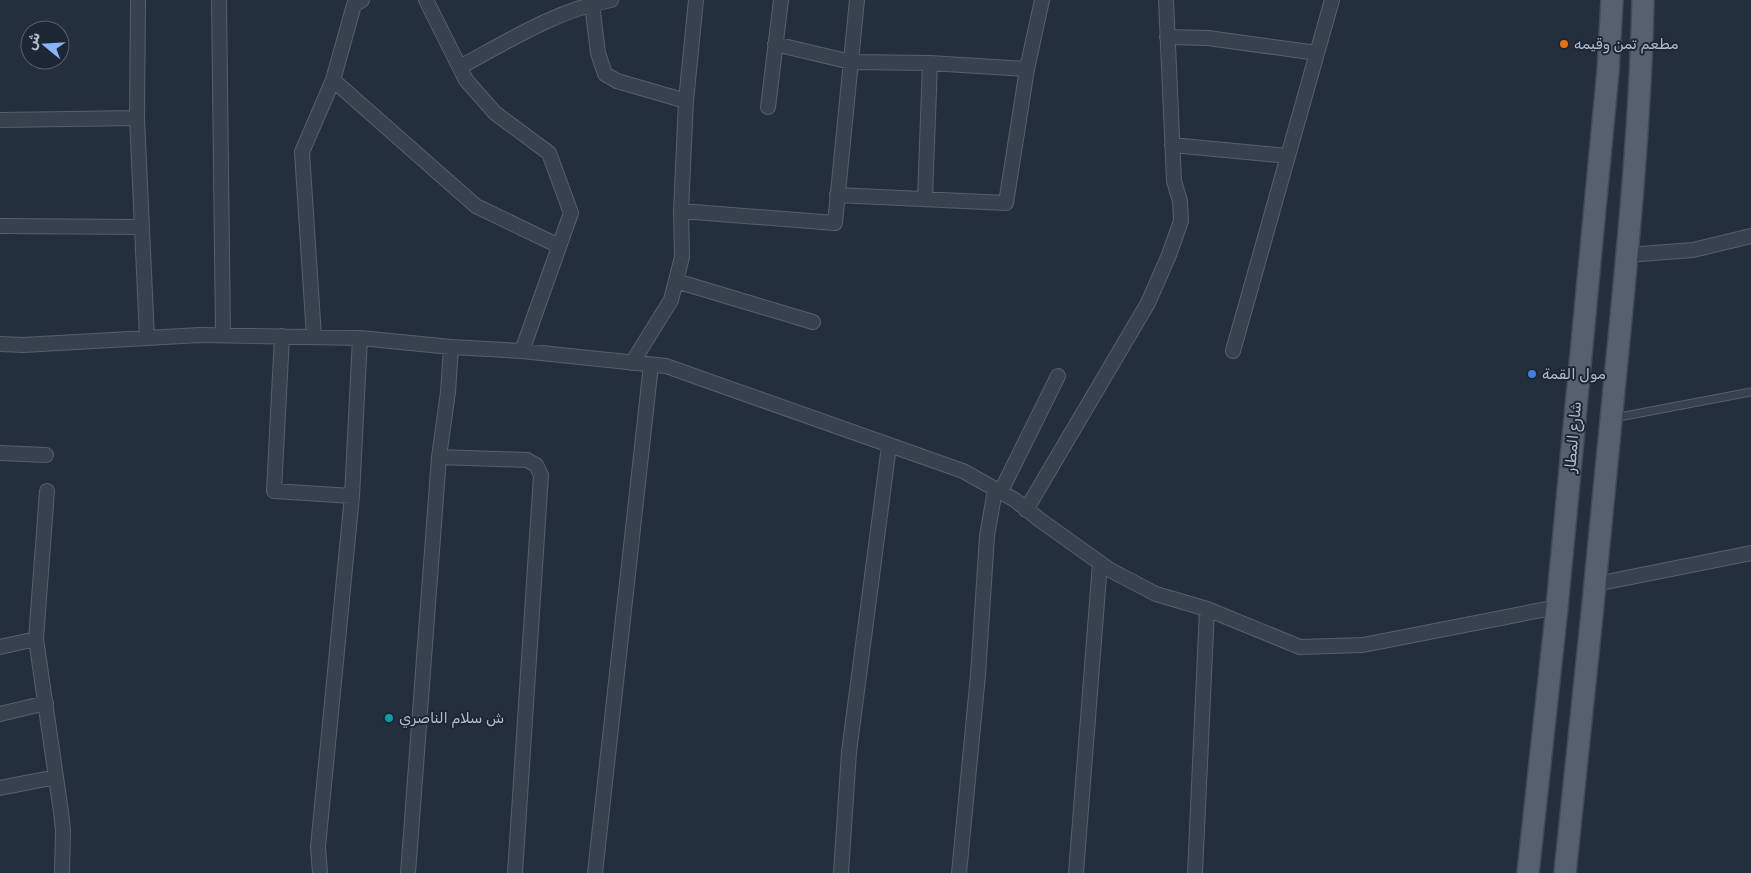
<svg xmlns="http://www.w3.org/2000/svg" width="1751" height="873" font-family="Rubik,Vazirmatn,sans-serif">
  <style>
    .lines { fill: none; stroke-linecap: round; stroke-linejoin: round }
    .service-casing { stroke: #565f6c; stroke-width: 9 }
    .minor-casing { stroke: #565f6c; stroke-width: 16 }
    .primary-casing { stroke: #414a57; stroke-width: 24 }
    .service { stroke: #38414e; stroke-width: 7 }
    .minor { stroke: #38414e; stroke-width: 14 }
    .primary { stroke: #56606e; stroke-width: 21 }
    .food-dot { fill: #e8710a; stroke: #1d2633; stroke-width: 2 }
    .shop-dot { fill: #3f7fe0; stroke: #1d2633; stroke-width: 2 }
    .culture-dot { fill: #0f9aa8; stroke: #1d2633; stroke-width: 2 }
    .labels { text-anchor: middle; stroke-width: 4; stroke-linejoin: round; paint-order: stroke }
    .poi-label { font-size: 15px; fill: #b4bcc9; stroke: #1d2633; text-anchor: start }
    .street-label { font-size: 15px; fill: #b4bcc9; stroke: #1d2633 }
  </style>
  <rect width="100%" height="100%" fill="#242f3e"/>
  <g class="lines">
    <g class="service-casing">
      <path id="service" d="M 1614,418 L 1751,392"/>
    </g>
    <g class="minor-casing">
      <path id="minor" d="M 138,0 L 137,118 L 147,338
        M 219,0 L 223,335
        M 362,0 L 354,5 L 333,80 L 476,206 L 559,246
        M 426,0 L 466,80 L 495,113 L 549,153 L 571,213 L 522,351
        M 592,4 L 598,53 L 605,74 L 617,81 L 686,101
        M 1167,37 L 1208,38 L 1317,53
        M 775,44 L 851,62 L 930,63 L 1027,69
        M 460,67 C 508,41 557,10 611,0
        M 768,107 L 781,0
        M 0,120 L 137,118
        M 1172,145 L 1288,156
        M 837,195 L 1006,203 L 1027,69 L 1042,0
        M 925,198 L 930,63
        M 681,211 L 835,223 L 857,0
        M 0,226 L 142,227
        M 1627,255 L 1693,250 L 1751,236
        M 676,281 L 813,322
        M 282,336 L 274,491 L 352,496
        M 314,337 L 302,152 L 333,80
        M 0,344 L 23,345 L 200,335 L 360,338 L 451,347 L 522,351 L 666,366 L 963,471 L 1015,500 L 1040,520 L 1110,570 L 1156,594 L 1207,609 L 1300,647 L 1363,645 L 1557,607
        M 1233,351 L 1332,0
        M 632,363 L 671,300 L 682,257 L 681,211 L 686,101 L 696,0
        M 0,453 L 46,455
        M 439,457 L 527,460 L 536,465 L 541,475 L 515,873
        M 47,491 L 36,639 L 61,812 L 63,830 L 62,873
        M 1000,493 L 1058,376
        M 1026,510 L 1148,303 L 1169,255 L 1181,221 L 1180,201 L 1174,181 L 1166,0
        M 1596,584 L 1751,553
        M 0,647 L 36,639
        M 0,714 L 46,703
        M 0,788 L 56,777
        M 320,873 L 318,847 L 352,496 L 360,338
        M 408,873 L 439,457 L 448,392 L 451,347
        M 595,873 L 651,365
        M 841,873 L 849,752 L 889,446
        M 959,873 L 978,675 L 987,536 L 995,490
        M 1076,873 L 1100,563
        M 1195,873 L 1207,609"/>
    </g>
    <g class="primary-casing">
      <path id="primary" d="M 1528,873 L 1557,607 L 1608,71 L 1612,0
        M 1565,873 C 1582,715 1598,558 1613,400 C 1626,267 1640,134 1643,0"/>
    </g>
    <use href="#service" class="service"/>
    <use href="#minor" class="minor"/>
    <use href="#primary" class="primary"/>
  </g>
  <circle class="food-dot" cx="1564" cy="44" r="5"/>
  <circle class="shop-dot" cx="1532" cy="374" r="5"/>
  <circle class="culture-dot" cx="389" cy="718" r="5"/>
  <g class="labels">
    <g class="poi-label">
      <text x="1574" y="49">مطعم تمن وقيمه</text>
      <text x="1542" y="379">مول القمة</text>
      <text x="399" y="723">ش سلام الناصري</text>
    </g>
    <g class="street-label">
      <text transform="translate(1573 437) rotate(-85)" y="5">شارع المطار</text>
    </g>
  </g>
  <g transform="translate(45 45) rotate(288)"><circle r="24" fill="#1d2633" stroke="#59626f"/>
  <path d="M0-4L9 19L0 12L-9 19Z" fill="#8ab4f8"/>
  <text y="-8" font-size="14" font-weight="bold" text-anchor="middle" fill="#b4bcc9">ش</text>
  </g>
</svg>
